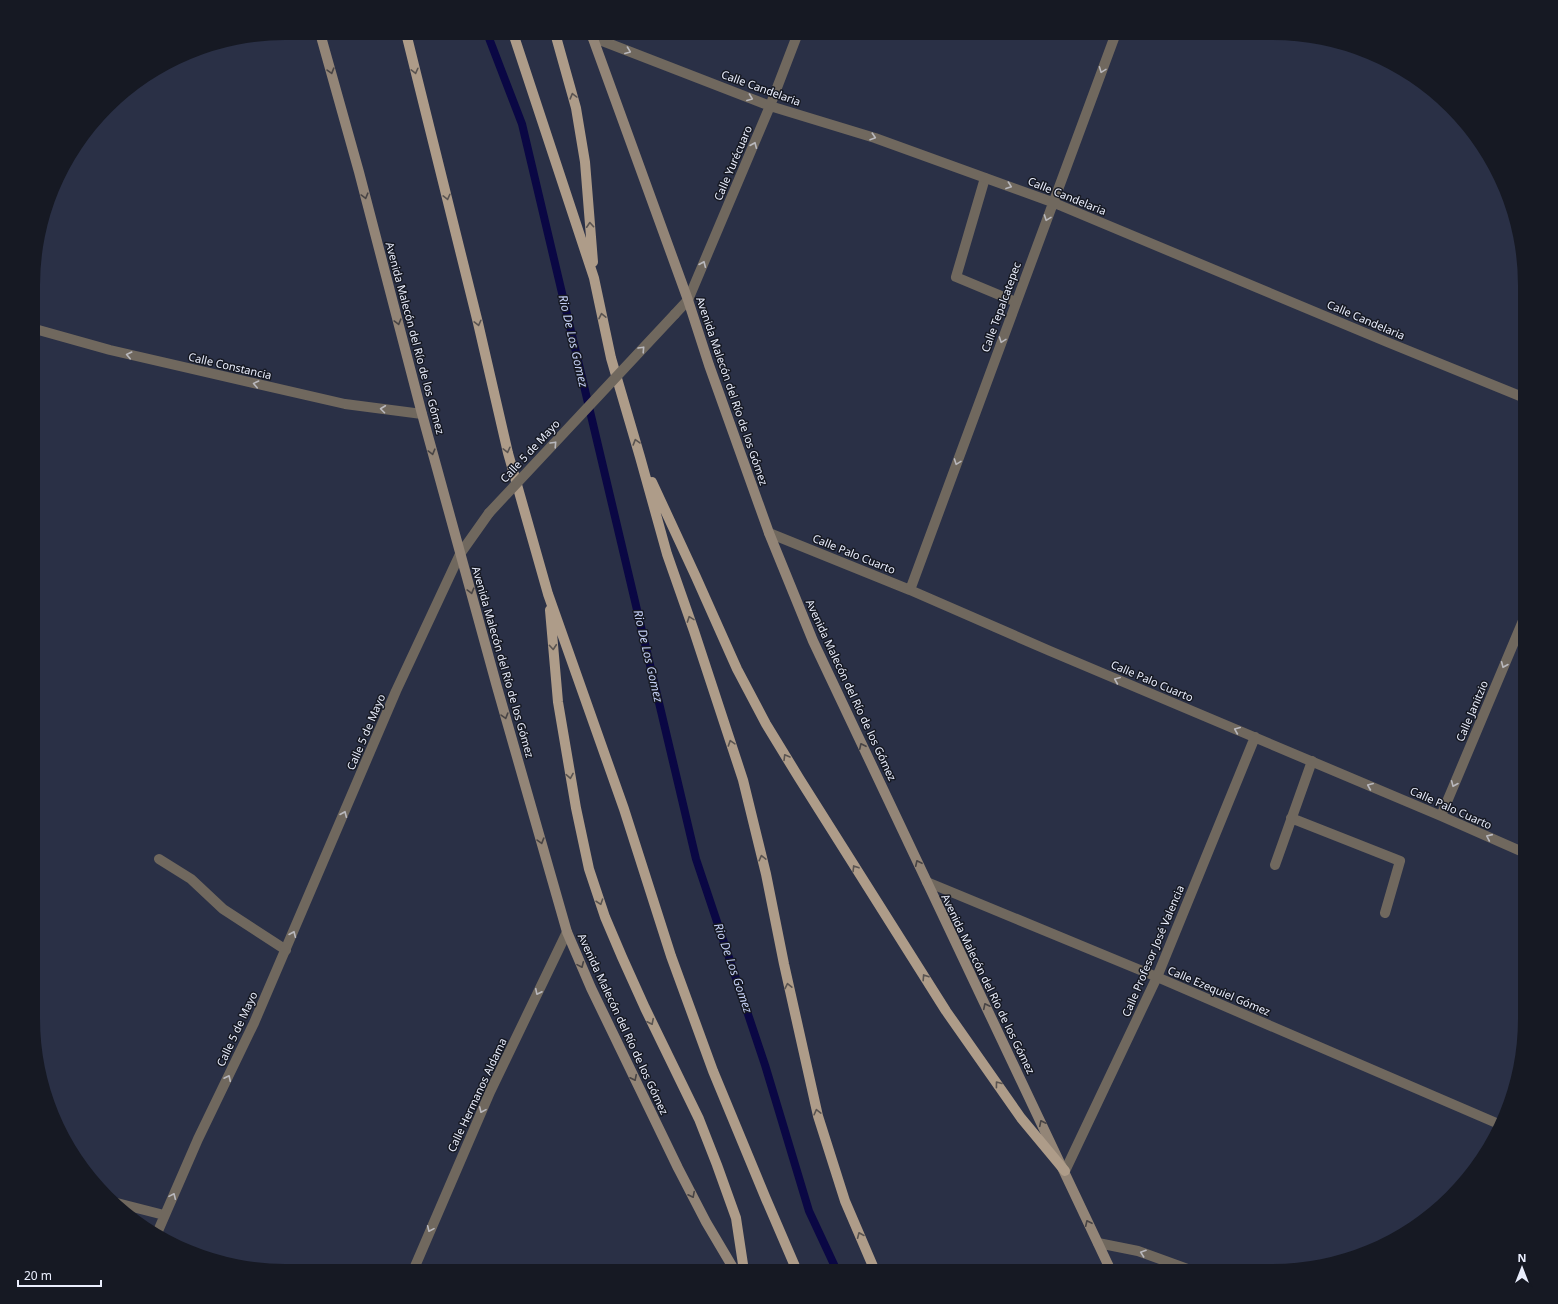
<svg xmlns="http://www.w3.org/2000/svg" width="1558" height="1304" font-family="'Noto Sans',sans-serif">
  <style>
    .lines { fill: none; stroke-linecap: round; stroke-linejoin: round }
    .stream { stroke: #0a0744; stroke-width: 8 }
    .lane { stroke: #70685e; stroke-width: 10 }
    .street { stroke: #70685e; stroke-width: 10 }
    .secondary { stroke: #938577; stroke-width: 10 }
    .primary { stroke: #ae9c89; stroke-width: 10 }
    .street-bridge { stroke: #70685e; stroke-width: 10 }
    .oneway { stroke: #b9b8bd }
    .oneway2 { stroke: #484445 }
    .oneway3 { stroke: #5a5451 }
    .labels { text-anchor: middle; stroke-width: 3; stroke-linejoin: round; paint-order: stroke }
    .street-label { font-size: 11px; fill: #eaeefd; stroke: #161923 }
    .water-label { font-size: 12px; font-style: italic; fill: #c5d0f6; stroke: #161923 }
  </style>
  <rect width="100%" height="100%" fill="#2a3046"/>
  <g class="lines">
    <path class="stream" d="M 487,33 L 522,124 L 696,859 L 765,1065 L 809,1211 L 837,1271"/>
    <path class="lane" d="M 985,178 L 956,277 L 1016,302
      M 1291,818 L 1400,861 L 1385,913
      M 159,859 L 191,879 L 223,909 L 286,950
      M 1275,865 L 1312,761"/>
    <path class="street" d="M 592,37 L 770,106 L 875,138 L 1052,202 L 1387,342 L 1525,398
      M 675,314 L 688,300 L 770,106 L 798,33
      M 35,329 L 110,350 L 345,404 L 422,414
      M 769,533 L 910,590 L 1050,651 L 1441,816 L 1525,853
      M 910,590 L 1116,33
      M 1441,816 L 1525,616
      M 927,882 L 1157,977 L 1501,1125
      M 1065,1171 L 1157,977 L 1255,737
      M 113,1202 L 164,1215
      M 158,1231 L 198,1139 L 254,1023 L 396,691 L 460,554 L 489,513
      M 1098,1243 L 1138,1251 L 1193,1271
      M 413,1271 L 490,1092 L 567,932"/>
    <path class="secondary" d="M 320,33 L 359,172 L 422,414 L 497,687 L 567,932 L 591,988 L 678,1168 L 706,1222 L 735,1271
      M 591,33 L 688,300 L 709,365 L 769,533 L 813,641 L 1111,1271"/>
    <path class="primary" d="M 406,33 L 478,323 L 508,453 L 548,594 L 624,809 L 671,956 L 713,1071 L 766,1199 L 797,1271
      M 513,33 L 594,278 L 611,358 L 640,457 L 667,554 L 694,631 L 743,780 L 766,874 L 784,964 L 818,1116 L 845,1201 L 875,1271
      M 555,33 L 576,108 L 585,162 L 593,262
      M 652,482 L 696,577 L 737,669 L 766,724 L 799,778 L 946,1011 L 1021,1118 L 1065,1171
      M 550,610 L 558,702 L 576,808 L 589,869 L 605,917 L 622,957 L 645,1008 L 699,1119 L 717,1165 L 736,1218 L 744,1271"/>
    <path class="street-bridge" d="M 489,513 L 675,314"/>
  </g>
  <defs><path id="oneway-chevron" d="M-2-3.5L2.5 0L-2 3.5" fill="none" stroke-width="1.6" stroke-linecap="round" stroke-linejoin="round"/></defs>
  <g class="oneway">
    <use href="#oneway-chevron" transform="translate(628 51) rotate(21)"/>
    <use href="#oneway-chevron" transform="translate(1102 70) rotate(111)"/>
    <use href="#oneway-chevron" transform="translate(750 98) rotate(21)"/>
    <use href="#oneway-chevron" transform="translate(873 137) rotate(18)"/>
    <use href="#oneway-chevron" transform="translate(754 145) rotate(-67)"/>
    <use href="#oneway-chevron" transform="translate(1009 186) rotate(20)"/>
    <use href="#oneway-chevron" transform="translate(1047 218) rotate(110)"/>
    <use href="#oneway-chevron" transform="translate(703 264) rotate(-67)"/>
    <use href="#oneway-chevron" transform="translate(1002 340) rotate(110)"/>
    <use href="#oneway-chevron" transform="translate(642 349) rotate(-47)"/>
    <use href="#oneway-chevron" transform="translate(129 355) rotate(-167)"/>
    <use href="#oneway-chevron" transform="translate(256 384) rotate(-167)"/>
    <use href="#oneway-chevron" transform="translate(383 409) rotate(-173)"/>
    <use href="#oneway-chevron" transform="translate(554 444) rotate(-47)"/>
    <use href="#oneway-chevron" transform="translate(957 462) rotate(110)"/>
    <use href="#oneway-chevron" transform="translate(1504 665) rotate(113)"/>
    <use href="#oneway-chevron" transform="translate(1117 680) rotate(-157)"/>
    <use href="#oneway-chevron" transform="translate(1237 730) rotate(-157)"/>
    <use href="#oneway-chevron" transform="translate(1454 784) rotate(113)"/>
    <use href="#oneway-chevron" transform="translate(1370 786) rotate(-157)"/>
    <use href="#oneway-chevron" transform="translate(344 814) rotate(-67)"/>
    <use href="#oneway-chevron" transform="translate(1489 837) rotate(-156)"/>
    <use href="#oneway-chevron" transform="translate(293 934) rotate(-67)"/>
    <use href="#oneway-chevron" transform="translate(538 992) rotate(116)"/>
    <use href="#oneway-chevron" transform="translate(228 1078) rotate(-64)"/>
    <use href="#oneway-chevron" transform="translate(482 1110) rotate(114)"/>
    <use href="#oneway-chevron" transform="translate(173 1196) rotate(-66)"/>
    <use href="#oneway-chevron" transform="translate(430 1229) rotate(114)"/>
    <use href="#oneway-chevron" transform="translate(1143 1253) rotate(-161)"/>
  </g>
  <g class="oneway2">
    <use href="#oneway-chevron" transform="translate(331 71) rotate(74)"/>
    <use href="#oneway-chevron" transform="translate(365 196) rotate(75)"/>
    <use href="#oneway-chevron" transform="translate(398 322) rotate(75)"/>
    <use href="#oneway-chevron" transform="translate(432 452) rotate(75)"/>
    <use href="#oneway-chevron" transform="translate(471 591) rotate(75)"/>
    <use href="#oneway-chevron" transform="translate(505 716) rotate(74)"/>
    <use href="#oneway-chevron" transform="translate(862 746) rotate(-115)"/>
    <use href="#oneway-chevron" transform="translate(541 841) rotate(74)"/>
    <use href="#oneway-chevron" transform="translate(918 863) rotate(-115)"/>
    <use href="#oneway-chevron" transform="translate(581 965) rotate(66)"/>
    <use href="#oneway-chevron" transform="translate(986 1006) rotate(-116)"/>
    <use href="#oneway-chevron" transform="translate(634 1078) rotate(64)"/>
    <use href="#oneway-chevron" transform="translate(1042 1123) rotate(-116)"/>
    <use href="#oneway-chevron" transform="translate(692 1195) rotate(63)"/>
    <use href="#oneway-chevron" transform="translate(1088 1223) rotate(-115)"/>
  </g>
  <g class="oneway3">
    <use href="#oneway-chevron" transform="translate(415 71) rotate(76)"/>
    <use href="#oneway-chevron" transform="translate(573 96) rotate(-105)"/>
    <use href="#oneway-chevron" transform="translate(447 197) rotate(76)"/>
    <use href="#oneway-chevron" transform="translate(590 225) rotate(-94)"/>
    <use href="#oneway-chevron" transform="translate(602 316) rotate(-102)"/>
    <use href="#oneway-chevron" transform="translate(478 323) rotate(76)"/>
    <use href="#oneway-chevron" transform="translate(636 442) rotate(-106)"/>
    <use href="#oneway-chevron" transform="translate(507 450) rotate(76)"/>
    <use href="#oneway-chevron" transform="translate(690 619) rotate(-110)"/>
    <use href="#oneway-chevron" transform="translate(553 647) rotate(85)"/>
    <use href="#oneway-chevron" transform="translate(731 743) rotate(-108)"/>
    <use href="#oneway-chevron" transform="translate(786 757) rotate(-121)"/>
    <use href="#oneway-chevron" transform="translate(570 776) rotate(80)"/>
    <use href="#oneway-chevron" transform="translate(762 858) rotate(-104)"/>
    <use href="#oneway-chevron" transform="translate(855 868) rotate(-122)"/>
    <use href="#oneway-chevron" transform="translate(600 902) rotate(71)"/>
    <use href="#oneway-chevron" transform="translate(925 977) rotate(-123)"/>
    <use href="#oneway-chevron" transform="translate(788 986) rotate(-102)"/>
    <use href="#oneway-chevron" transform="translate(651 1022) rotate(64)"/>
    <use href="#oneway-chevron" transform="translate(998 1084) rotate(-127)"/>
    <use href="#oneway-chevron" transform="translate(817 1112) rotate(-104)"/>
    <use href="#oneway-chevron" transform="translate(860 1235) rotate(-113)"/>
  </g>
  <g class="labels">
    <g class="street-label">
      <text transform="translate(761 88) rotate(20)" y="4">Calle Candelaria</text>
      <text transform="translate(733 163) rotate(-67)" y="4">Calle Yurécuaro</text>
      <text transform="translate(1067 196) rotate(22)" y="4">Calle Candelaria</text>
      <text transform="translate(1001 307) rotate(-70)" y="4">Calle Tepalcatepec</text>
      <text transform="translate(1366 320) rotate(23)" y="4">Calle Candelaria</text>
      <text transform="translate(415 338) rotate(75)" y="4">Avenida Malecón del Río de los Gómez</text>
      <text transform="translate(230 366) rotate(13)" y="4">Calle Constancia</text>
      <text transform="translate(732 391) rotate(71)" y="4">Avenida Malecón del Río de los Gómez</text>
      <text transform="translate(530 451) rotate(-47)" y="4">Calle 5 de Mayo</text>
      <text transform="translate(854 554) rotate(22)" y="4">Calle Palo Cuarto</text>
      <text transform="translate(503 662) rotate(74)" y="4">Avenida Malecón del Río de los Gómez</text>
      <text transform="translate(1152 681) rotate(23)" y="4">Calle Palo Cuarto</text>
      <text transform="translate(851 690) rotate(65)" y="4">Avenida Malecón del Río de los Gómez</text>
      <text transform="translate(1472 711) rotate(-67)" y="4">Calle Janitzio</text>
      <text transform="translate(366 732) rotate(-67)" y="4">Calle 5 de Mayo</text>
      <text transform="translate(1451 808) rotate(24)" y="4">Calle Palo Cuarto</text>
      <text transform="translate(1153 951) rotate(-67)" y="4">Calle Profesor José Valencia</text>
      <text transform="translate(988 984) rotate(64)" y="4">Avenida Malecón del Río de los Gómez</text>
      <text transform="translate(1219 991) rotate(23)" y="4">Calle Ezequiel Gómez</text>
      <text transform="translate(623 1024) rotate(65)" y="4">Avenida Malecón del Río de los Gómez</text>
      <text transform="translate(237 1029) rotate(-65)" y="4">Calle 5 de Mayo</text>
      <text transform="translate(477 1095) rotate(-65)" y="4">Calle Hermanos Aldama</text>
    </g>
    <g class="water-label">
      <text transform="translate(573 341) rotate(77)" y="4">Rio De Los Gomez</text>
      <text transform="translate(648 656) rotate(77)" y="4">Rio De Los Gomez</text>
      <text transform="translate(733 968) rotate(71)" y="4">Rio De Los Gomez</text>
    </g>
  </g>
  <path d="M0 0H1558V1304H0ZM285 40H1273A245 245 0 0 1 1518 285V1019A245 245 0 0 1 1273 1264H285A245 245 0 0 1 40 1019V285A245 245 0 0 1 285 40Z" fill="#161923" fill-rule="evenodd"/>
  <g transform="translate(1522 1268)" stroke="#161923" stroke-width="3" paint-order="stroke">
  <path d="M0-3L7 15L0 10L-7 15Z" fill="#eaeefd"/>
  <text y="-6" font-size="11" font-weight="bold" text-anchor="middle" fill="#eaeefd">N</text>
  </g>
  <path d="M18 1280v6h83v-6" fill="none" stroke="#eaeefd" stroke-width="2"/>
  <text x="24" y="1280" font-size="12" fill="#eaeefd" stroke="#161923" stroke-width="3" paint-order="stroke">20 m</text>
</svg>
